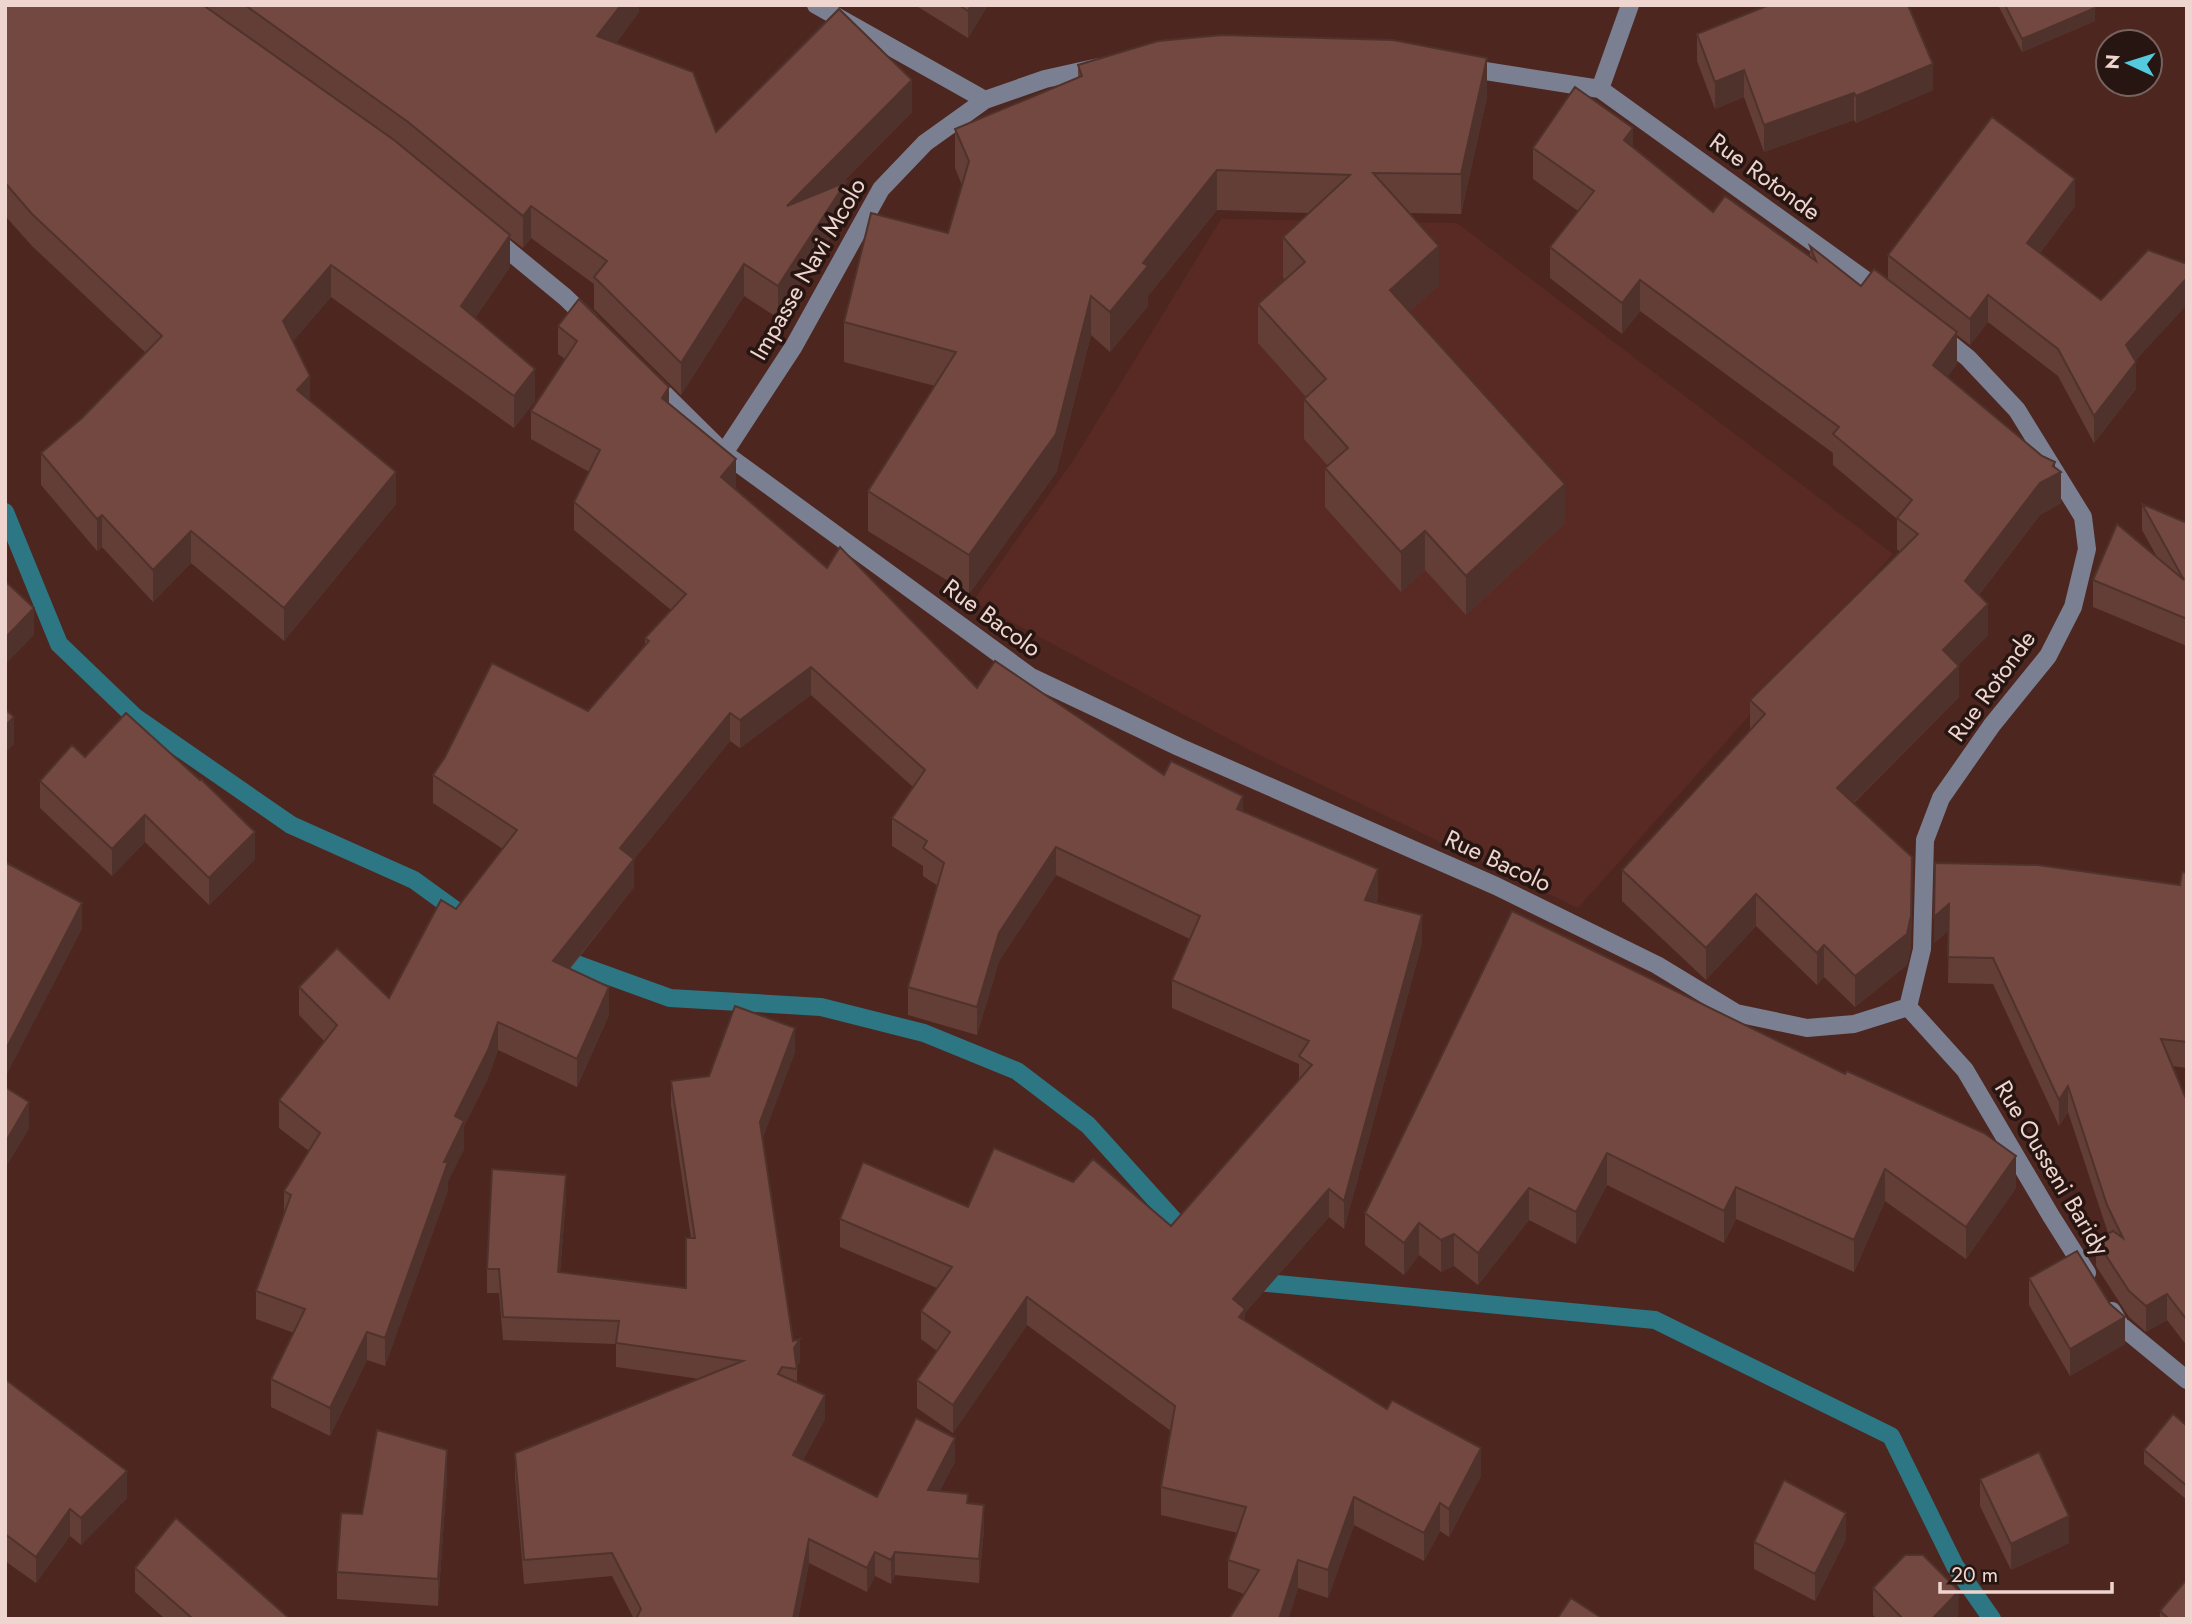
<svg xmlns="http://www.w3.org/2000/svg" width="2192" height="1624" font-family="Jost,sans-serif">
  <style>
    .built { fill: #592a23 }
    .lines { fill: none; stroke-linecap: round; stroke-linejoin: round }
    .stream { stroke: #2c7783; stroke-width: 18 }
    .minor { stroke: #7a8091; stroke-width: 18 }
    .wall { fill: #623e37 }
    .shaded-wall { fill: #50322d }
    .building { fill: #724840; stroke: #50322d; stroke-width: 2 }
    .labels { text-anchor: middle; stroke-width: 7; stroke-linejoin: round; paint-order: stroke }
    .street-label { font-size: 24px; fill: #efd5d0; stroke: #271512 }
  </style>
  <rect width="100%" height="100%" fill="#4d2620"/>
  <path class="built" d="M 1221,219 L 1457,223 L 1893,554 L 1578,908 L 1253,752 L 973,601 L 1073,461 Z"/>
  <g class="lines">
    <path class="stream" d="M 5,512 L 59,644 L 135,717 L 291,825 L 414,880 L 465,917
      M 554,956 L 670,998 L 821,1007 L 924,1033 L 1017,1071 L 1088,1125 L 1191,1239
      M 1247,1281 L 1655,1320 L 1891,1436 L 1955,1566 L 1992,1619"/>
    <path class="minor" d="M 816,5 L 985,100
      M 1466,68 L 1600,89 L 1885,294
      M 1600,89 L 1630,5
      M 492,237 L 565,297 L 590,321
      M 652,382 L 724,453 L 1031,677 L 1179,747 L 1496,886 L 1657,965 L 1736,1013 L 1807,1028 L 1854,1024 L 1908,1007
      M 724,453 L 794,346 L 881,189 L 925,143 L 985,100 L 1045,79 L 1099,67
      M 1908,1007 L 1922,949 L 1925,840 L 1941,798 L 1992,725 L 2048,656 L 2073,607 L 2087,549 L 2083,517 L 2017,410 L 1968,358 L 1938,334
      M 1908,1007 L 1965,1070 L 2051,1216 L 2087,1273
      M 2112,1311 L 2120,1325 L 2187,1380"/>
  </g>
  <path class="wall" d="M 5,5 L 639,5 L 639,12 L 616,43 L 716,132 L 912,112 L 841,184 L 846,214 L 778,318 L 744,296 L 681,395 L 594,309 L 594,284 L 531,238 L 523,248 L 510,238 L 510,267 L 475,318 L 535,401 L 514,428 L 331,297 L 293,341 L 310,400 L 396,504 L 284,641 L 191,563 L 153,602 L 102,547 L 97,551 L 41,485 L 41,453 L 82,418 L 146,353 L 32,246 L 7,218 Z
    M 915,5 L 988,5 L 968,38 Z
    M 1998,5 L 2094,5 L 2095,21 L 2022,52 Z
    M 1697,34 L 1933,90 L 1856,123 L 1854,120 L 1764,152 L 1744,97 L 1715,109 L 1697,61 Z
    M 1078,65 L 1487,97 L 1461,214 L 1409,213 L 1439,285 L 1410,311 L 1565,523 L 1466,615 L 1425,570 L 1401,592 L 1325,507 L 1325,468 L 1328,466 L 1304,439 L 1304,399 L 1306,397 L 1258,343 L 1258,304 L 1285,280 L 1283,277 L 1283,237 L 1309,213 L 1217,210 L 1148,296 L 1148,306 L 1110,352 L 1091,335 L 1056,473 L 969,594 L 868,531 L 868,491 L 935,386 L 844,362 L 844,322 L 948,233 L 962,185 L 955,168 L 955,129 L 1078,78 Z
    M 1533,148 L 1633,148 L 1713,212 L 1810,257 L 1810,246 L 1861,286 L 1888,279 L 1888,255 L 2075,206 L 2040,253 L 2135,361 L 2136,389 L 2094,443 L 2058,376 L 1988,322 L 1970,345 L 1957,335 L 1957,364 L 1947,377 L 2055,467 L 2061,503 L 2040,515 L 1979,595 L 1988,635 L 1958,665 L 1959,697 L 1854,803 L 1912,889 L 1911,947 L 1907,965 L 1855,1007 L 1824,977 L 1817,985 L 1756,926 L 1706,980 L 1622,901 L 1622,870 L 1750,731 L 1750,700 L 1900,552 L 1897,549 L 1897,519 L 1833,465 L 1833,453 L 1640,311 L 1622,334 L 1550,278 L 1550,247 L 1578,211 L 1533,179 Z
    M 558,326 L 669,403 L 736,487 L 735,488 L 827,568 L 977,688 L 1243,811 L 1378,897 L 1376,903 L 1422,943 L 1344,1229 L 1329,1217 L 1245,1313 L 1245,1321 L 1481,1476 L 1449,1537 L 1440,1531 L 1424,1561 L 1354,1525 L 1328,1598 L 1298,1588 L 1288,1619 L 1229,1619 L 1244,1594 L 1228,1588 L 1228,1560 L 1238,1533 L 1161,1515 L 1161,1487 L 1171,1431 L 1027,1325 L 953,1433 L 917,1408 L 917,1380 L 937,1351 L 921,1339 L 921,1311 L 937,1288 L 840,1247 L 840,1219 L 968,1207 L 1171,1226 L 1299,1080 L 1299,1064 L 1172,1008 L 1172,980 L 1190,939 L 1056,875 L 999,961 L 977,1035 L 908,1015 L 908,987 L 938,886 L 923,876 L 923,866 L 892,846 L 892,818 L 913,787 L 811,695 L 740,748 L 730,741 L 634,859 L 634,887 L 570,969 L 609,1015 L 577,1087 L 498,1050 L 488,1078 L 464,1126 L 464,1149 L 448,1181 L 448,1190 L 385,1366 L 367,1360 L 330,1436 L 271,1407 L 271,1379 L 294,1333 L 256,1319 L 256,1291 L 284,1213 L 284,1191 L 309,1151 L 279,1128 L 279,1100 L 324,1041 L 299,1015 L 299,987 L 389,998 L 503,849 L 433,803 L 433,775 L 588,711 L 645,646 L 645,638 L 671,610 L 574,530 L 574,502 L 589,472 L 531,439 L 531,411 L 565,359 L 558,354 Z
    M 2142,504 L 2187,523 L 2187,646 L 2093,607 L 2093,580 L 2157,557 L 2142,530 Z
    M 85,757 L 255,859 L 209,905 L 145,842 L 112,876 L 40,808 L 40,781 Z
    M 2187,873 L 2187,1068 L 2172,1066 L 2187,1101 L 2187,1346 L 2167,1320 L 2146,1332 L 2129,1317 L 2096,1266 L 2096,1240 L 2108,1233 L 2068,1112 L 2059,1126 L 1993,984 L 1948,983 L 1949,930 L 1934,943 L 1934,917 L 2180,885 Z
    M 1512,911 L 2016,1188 L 1966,1259 L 1885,1201 L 1854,1272 L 1736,1219 L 1724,1243 L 1607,1185 L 1576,1244 L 1529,1220 L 1478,1285 L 1454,1266 L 1441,1272 L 1419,1255 L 1404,1275 L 1365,1245 L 1365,1213 Z
    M 795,1052 L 762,1139 L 793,1341 L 800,1362 L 797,1367 L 797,1382 L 825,1419 L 803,1460 L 877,1497 L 955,1462 L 939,1491 L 968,1503 L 984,1529 L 979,1583 L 895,1575 L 891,1584 L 875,1576 L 867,1592 L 809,1563 L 798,1619 L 634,1619 L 612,1576 L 524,1584 L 515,1476 L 515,1453 L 700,1379 L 616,1367 L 616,1344 L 503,1340 L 499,1293 L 487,1293 L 487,1269 L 566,1198 L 560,1272 L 686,1288 L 691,1238 L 671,1105 L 671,1081 L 709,1076 Z
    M 2029,1278 L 2110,1304 L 2125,1344 L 2070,1376 L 2029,1305 Z
    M 5,1379 L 127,1498 L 81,1545 L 70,1536 L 36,1583 L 5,1561 Z
    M 2187,1426 L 2187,1500 L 2144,1464 L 2144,1450 Z
    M 447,1477 L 438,1606 L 337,1599 L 337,1572 L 362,1514 Z
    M 1980,1479 L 2069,1543 L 2011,1570 L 1980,1506 Z
    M 1846,1539 L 1815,1601 L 1754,1569 L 1754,1542 Z
    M 135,1568 L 290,1619 L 165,1619 L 135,1592 Z
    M 1873,1588 L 1959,1618 L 1877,1619 L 1873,1615 Z
    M 2160,1611 L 2187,1619 L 2160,1619 Z"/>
  <path class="shaded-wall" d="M 621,5 L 639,5 L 639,12 L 597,69 L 597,36 Z
    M 971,5 L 988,5 L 968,38 L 968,11 Z
    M 2095,8 L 2095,21 L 2022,52 L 2022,39 Z
    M 1487,58 L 1487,97 L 1461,214 L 1461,174 Z
    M 1933,64 L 1933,90 L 1856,123 L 1856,96 Z
    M 1744,70 L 1744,97 L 1715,109 L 1715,82 Z
    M 912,80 L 912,112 L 787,238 L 787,206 Z
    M 1854,93 L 1854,120 L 1764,152 L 1764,125 Z
    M 1633,128 L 1633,159 L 1624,140 Z
    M 1217,170 L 1217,210 L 1148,296 L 1148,306 L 1110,352 L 1110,312 L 1143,263 Z
    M 2075,179 L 2075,206 L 2027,270 L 2027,243 Z
    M 846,182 L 846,214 L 778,318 L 778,286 Z
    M 7,185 L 7,218 L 5,219 L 5,187 Z
    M 531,206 L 531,238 L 523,248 L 523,216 Z
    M 510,235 L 510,267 L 461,338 L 461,306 Z
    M 1439,246 L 1439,285 L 1390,329 L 1390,290 Z
    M 744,264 L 744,296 L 681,395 L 681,363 Z
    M 331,265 L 331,297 L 283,353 L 283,321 Z
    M 2187,278 L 2187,305 L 2126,371 L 2126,345 Z
    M 1640,280 L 1640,311 L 1622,334 L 1622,303 Z
    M 1988,295 L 1988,322 L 1970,345 L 1970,319 Z
    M 1091,296 L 1091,335 L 1056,473 L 969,594 L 969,555 Z
    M 1957,332 L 1957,364 L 1933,396 L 1933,365 Z
    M 2136,362 L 2136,389 L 2094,443 L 2094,416 Z
    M 535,369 L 535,401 L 514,428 L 514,396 Z
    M 310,376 L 310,408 L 297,390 Z
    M 669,387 L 669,415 L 662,398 Z
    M 736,459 L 736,487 L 721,505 L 721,477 Z
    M 2055,462 L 2055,475 L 2061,472 L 2061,503 L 2040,515 L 1965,613 L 1965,581 Z
    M 396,472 L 396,504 L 284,641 L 284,608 Z
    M 1565,484 L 1565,523 L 1466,615 L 1466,576 Z
    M 102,515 L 102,547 L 97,551 L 97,519 Z
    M 191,531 L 191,563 L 153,602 L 153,570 Z
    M 1425,531 L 1425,570 L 1401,592 L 1401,552 Z
    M 1988,604 L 1988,635 L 1943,681 L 1943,650 Z
    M 34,608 L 34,635 L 5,665 L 5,638 Z
    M 1959,666 L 1959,697 L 1837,819 L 1837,788 Z
    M 811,667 L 811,695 L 740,748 L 740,720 Z
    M 730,713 L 730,741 L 620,876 L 620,848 Z
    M 14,717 L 14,744 L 5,753 L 5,726 Z
    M 1243,796 L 1243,824 L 1237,809 Z
    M 145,815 L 145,842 L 112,876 L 112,849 Z
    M 255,832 L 255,859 L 209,905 L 209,878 Z
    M 1056,847 L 1056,875 L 999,961 L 977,1035 L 977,1007 L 999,933 Z
    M 1912,857 L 1911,947 L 1907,965 L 1855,1007 L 1855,976 Z
    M 634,859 L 634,887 L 553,989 L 553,961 Z
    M 1378,869 L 1378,897 L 1365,928 L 1365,900 Z
    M 1756,894 L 1756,926 L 1706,980 L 1706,948 Z
    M 82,903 L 82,929 L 5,1078 L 5,1051 Z
    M 1949,904 L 1949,930 L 1934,943 L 1934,917 Z
    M 1422,915 L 1422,943 L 1344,1229 L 1344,1201 Z
    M 1824,945 L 1824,977 L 1817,985 L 1817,953 Z
    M 609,987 L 609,1015 L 577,1087 L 577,1059 Z
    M 498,1022 L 498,1050 L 488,1078 L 464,1126 L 464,1149 L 448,1181 L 448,1190 L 385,1366 L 385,1338 L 444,1162 L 455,1116 Z
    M 795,1028 L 795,1052 L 760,1146 L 760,1122 Z
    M 2068,1086 L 2068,1112 L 2059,1126 L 2059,1100 Z
    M 29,1102 L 29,1129 L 5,1169 L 5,1143 Z
    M 1607,1153 L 1607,1185 L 1576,1244 L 1576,1212 Z
    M 2016,1156 L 2016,1188 L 1966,1259 L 1966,1227 Z
    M 1885,1169 L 1885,1201 L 1854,1272 L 1854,1240 Z
    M 566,1175 L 566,1198 L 558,1295 L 558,1272 Z
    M 1736,1187 L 1736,1219 L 1724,1243 L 1724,1211 Z
    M 1529,1188 L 1529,1220 L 1478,1285 L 1478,1253 Z
    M 1329,1189 L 1329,1217 L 1245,1313 L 1245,1337 L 1233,1299 Z
    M 1419,1223 L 1419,1255 L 1404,1275 L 1404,1243 Z
    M 1454,1234 L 1454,1266 L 1441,1272 L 1441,1240 Z
    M 2167,1294 L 2167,1320 L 2146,1332 L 2146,1306 Z
    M 1027,1297 L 1027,1325 L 953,1433 L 953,1405 Z
    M 2125,1317 L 2125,1344 L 2070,1376 L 2070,1349 Z
    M 367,1332 L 367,1360 L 330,1436 L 330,1408 Z
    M 800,1339 L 800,1362 L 796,1369 L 794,1348 Z
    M 825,1395 L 825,1419 L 793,1479 L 793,1455 Z
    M 955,1438 L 955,1462 L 928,1514 L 928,1490 Z
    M 1481,1448 L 1481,1476 L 1449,1537 L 1449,1509 Z
    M 447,1450 L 447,1477 L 438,1606 L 438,1579 Z
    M 127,1471 L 127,1498 L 81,1545 L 81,1518 Z
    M 1354,1497 L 1354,1525 L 1328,1598 L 1328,1570 Z
    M 1440,1503 L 1440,1531 L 1424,1561 L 1424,1533 Z
    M 984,1505 L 984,1529 L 979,1583 L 979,1559 Z
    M 70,1509 L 70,1536 L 36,1583 L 36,1557 Z
    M 1846,1513 L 1846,1539 L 1815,1601 L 1815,1574 Z
    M 2069,1516 L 2069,1543 L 2011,1570 L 2011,1544 Z
    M 809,1539 L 809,1563 L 798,1619 L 793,1619 Z
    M 875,1552 L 875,1576 L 867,1592 L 867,1568 Z
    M 895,1552 L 895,1575 L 891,1584 L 891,1560 Z
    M 1298,1560 L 1298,1588 L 1288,1619 L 1279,1619 Z
    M 1959,1591 L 1958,1619 L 1932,1619 Z"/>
  <path class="building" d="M 5,5 L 203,5 L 394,140 L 510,235 L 461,306 L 535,369 L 514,396 L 331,265 L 283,321 L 310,376 L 297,390 L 396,472 L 284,608 L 191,531 L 153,570 L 102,515 L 97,519 L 41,453 L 82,418 L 162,336 L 32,214 L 7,185 L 5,187 Z
    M 245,5 L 621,5 L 597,36 L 693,72 L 716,132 L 839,9 L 912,80 L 787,206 L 846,182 L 778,286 L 744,264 L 681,363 L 594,277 L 607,261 L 531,206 L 523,216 L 408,122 Z
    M 959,5 L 971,5 L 968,11 Z
    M 1769,5 L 1908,5 L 1933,64 L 1856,96 L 1854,93 L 1764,125 L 1744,70 L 1715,82 L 1697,34 Z
    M 2005,5 L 2094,5 L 2095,8 L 2022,39 Z
    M 1222,35 L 1393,40 L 1487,58 L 1461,174 L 1373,173 L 1439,246 L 1390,290 L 1565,484 L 1466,576 L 1425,531 L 1401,552 L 1325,468 L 1348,448 L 1304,399 L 1326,379 L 1258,304 L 1305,262 L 1283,237 L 1350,175 L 1217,170 L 1143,263 L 1148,266 L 1110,312 L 1091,296 L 1056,434 L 969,555 L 868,491 L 956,352 L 844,322 L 871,213 L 948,233 L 969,161 L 955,129 L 1082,76 L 1078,65 L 1158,41 Z
    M 1575,87 L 1633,128 L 1624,140 L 1713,212 L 1725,196 L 1816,261 L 1810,246 L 1861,286 L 1874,269 L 1957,332 L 1933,365 L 2042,456 L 2055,462 L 2053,466 L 2061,472 L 2040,483 L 1965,581 L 1988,604 L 1943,650 L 1959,666 L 1837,788 L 1912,857 L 1911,916 L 1907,934 L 1855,976 L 1824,945 L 1817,953 L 1756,894 L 1706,948 L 1622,870 L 1765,714 L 1750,700 L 1918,534 L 1897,518 L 1912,500 L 1833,434 L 1839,427 L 1640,280 L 1622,303 L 1550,247 L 1594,191 L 1533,148 Z
    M 1992,117 L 2075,179 L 2027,243 L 2101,300 L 2148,250 L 2187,264 L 2187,278 L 2126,345 L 2136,362 L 2094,416 L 2058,349 L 1988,295 L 1970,319 L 1888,255 Z
    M 579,299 L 669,387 L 662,398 L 736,459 L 721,477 L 827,568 L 840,547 L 977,688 L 995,661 L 1164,775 L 1171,761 L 1243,796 L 1237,809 L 1378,869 L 1365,900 L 1422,915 L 1344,1201 L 1329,1189 L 1233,1299 L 1245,1309 L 1239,1317 L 1387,1409 L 1392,1400 L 1481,1448 L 1449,1509 L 1440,1503 L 1424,1533 L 1354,1497 L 1328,1570 L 1298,1560 L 1279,1619 L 1229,1619 L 1259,1570 L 1228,1560 L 1246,1507 L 1161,1487 L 1175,1406 L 1027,1297 L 953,1405 L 917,1380 L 950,1332 L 921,1311 L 952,1267 L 840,1219 L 863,1162 L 968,1207 L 994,1148 L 1073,1182 L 1093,1159 L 1171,1226 L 1312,1065 L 1299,1056 L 1309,1041 L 1172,980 L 1200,916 L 1056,847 L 999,933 L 977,1007 L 908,987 L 944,863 L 923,848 L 927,841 L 892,818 L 925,770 L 811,667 L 740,720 L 730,713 L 620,848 L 634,859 L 553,961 L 609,987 L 577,1059 L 498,1022 L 488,1050 L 455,1116 L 464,1121 L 444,1162 L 448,1162 L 385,1338 L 367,1332 L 330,1408 L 271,1379 L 305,1309 L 256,1291 L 291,1195 L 284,1191 L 320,1133 L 279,1100 L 337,1025 L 299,987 L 337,948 L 389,998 L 441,900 L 456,909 L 517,830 L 433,775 L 445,757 L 492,663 L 588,711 L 649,641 L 645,638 L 686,594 L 574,502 L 600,450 L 531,411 L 577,341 L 558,326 Z
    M 2142,504 L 2187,523 L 2187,619 L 2093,580 L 2117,524 L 2184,580 Z
    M 5,581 L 34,608 L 5,638 Z
    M 5,709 L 14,717 L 5,726 Z
    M 126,713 L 200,780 L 201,779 L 255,832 L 209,878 L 145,815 L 112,849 L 40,781 L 72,745 L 85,757 Z
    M 5,862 L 82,903 L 5,1051 Z
    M 1935,863 L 2038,865 L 2180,885 L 2182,872 L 2187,873 L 2187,1042 L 2161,1039 L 2187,1101 L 2187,1320 L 2167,1294 L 2146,1306 L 2129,1291 L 2096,1240 L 2113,1231 L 2123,1238 L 2107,1205 L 2068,1086 L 2059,1100 L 1993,958 L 1948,957 L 1949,904 L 1934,917 Z
    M 1512,911 L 1845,1074 L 1847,1071 L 1984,1133 L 2016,1156 L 1966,1227 L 1885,1169 L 1854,1240 L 1736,1187 L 1724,1211 L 1607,1153 L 1576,1212 L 1529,1188 L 1478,1253 L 1454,1234 L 1441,1240 L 1419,1223 L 1404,1243 L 1365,1213 Z
    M 735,1006 L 795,1028 L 760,1122 L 793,1341 L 800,1339 L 794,1348 L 797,1369 L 782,1367 L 778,1374 L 825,1395 L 793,1455 L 877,1497 L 916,1418 L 955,1438 L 928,1490 L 968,1494 L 967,1503 L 984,1505 L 979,1559 L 895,1552 L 891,1560 L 875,1552 L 867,1568 L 809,1539 L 793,1619 L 636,1619 L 641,1609 L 612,1553 L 524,1560 L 515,1453 L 743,1361 L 616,1343 L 619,1321 L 503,1317 L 499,1269 L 487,1269 L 492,1169 L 566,1175 L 558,1272 L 686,1288 L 686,1238 L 695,1238 L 671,1081 L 709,1076 Z
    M 5,1087 L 29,1102 L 5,1143 Z
    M 2077,1251 L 2110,1304 L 2125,1317 L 2070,1349 L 2029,1278 Z
    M 5,1379 L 22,1392 L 127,1471 L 81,1518 L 70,1509 L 36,1557 L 5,1534 Z
    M 2173,1414 L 2187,1426 L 2187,1486 L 2144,1450 Z
    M 377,1430 L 447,1450 L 438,1579 L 337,1572 L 341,1513 L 362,1514 Z
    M 2039,1452 L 2069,1516 L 2011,1544 L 1980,1479 Z
    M 1784,1480 L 1846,1513 L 1815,1574 L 1754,1542 Z
    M 176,1518 L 290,1619 L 193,1619 L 135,1568 Z
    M 1905,1555 L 1923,1555 L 1959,1591 L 1932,1619 L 1903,1619 L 1873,1588 Z
    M 2187,1579 L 2187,1619 L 2169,1619 L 2160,1611 Z
    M 1571,1598 L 1603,1619 L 1557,1619 Z"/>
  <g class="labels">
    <g class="street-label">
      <text transform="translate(1765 177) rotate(36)" y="8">Rue Rotonde</text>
      <text transform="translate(808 269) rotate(-60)" y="8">Impasse Navi Mcolo</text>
      <text transform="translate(992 618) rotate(36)" y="8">Rue Bacolo</text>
      <text transform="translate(1992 686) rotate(-54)" y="8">Rue Rotonde</text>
      <text transform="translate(1498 861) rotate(25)" y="8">Rue Bacolo</text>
      <text transform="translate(2052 1168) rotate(59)" y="8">Rue Ousseni Baridy</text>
    </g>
  </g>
  <rect width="2192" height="1624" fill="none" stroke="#efd5d0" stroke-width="14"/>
  <g transform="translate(2129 63) rotate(274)"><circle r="33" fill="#271512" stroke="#77625e" stroke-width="2"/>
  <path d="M0-5L12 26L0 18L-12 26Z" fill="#54cade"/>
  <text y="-10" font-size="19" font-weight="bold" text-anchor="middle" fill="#efd5d0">N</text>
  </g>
  <path d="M1940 1582v10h172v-10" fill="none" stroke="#efd5d0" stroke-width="3.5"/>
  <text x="1951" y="1582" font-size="21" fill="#efd5d0" stroke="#271512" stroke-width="5" paint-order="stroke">20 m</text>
</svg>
